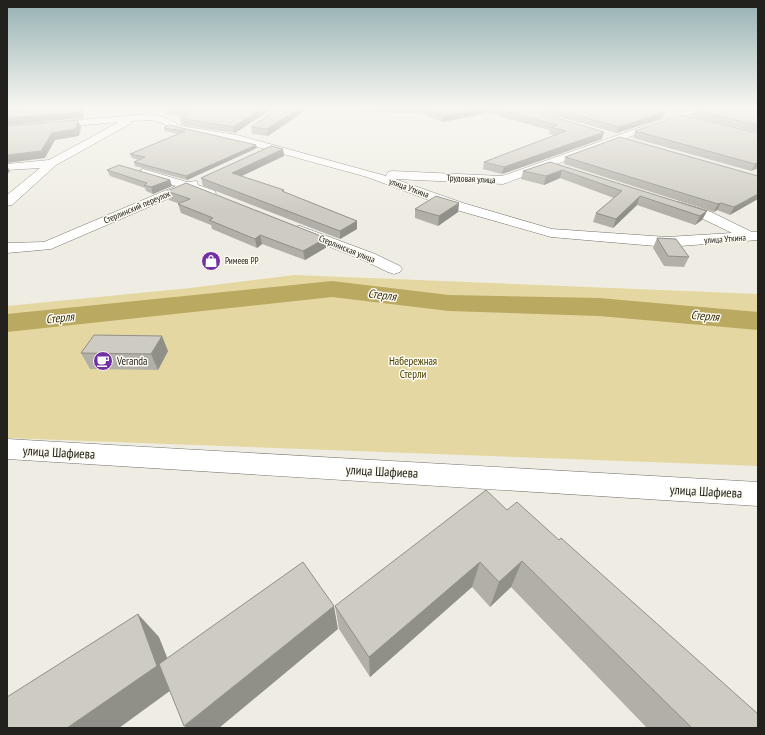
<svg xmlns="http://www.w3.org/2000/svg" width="765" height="735" font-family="'PT Sans Narrow',sans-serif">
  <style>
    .green { fill: #e4d7a1 }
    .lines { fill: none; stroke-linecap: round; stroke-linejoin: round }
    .river { fill: #baa961; fill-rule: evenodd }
    .street-casing { stroke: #75736b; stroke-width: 1 }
    .secondary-casing { stroke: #75736b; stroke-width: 1 }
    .street { fill: #fff; fill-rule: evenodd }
    .secondary { fill: #fff; fill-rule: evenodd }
    .wall { fill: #b1afa7 }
    .shaded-wall { fill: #908f88 }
    .building { fill: #ceccc2; stroke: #908f88 }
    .labels { text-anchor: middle; stroke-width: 3; stroke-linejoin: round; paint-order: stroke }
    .far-street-label { font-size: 9px; fill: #22211e; stroke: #fdfaf0 }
    .far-poi-label { font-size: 9px; fill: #22211e; stroke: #fdfaf0; text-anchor: start }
    .poi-label { font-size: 11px; fill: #22211e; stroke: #fdfaf0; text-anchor: start }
    .park-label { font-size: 11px; fill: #4c4003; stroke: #fdfaf0 }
    .water-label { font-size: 12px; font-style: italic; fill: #342d0c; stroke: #fdfaf0 }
    .near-street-label { font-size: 13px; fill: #22211e; stroke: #fdfaf0 }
  </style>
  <rect width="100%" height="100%" fill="#efede3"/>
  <path class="green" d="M 295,275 L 758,294 L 758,466 L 7,438 L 7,306 L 190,288 Z"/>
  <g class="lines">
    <path class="river" d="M 332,281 L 449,295 L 599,298 L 758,312 L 758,330 L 599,316 L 449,311 L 332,297 L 7,332 L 7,314 Z"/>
    <g class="street-casing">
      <path id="street" d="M 695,108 L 707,108 L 503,184 L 395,179 L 463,203 L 552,229 L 667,237 L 732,233 L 701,218 L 674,209 L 672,206 L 674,203 L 679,202 L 711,212 L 752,232 L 758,232 L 758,240 L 667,247 L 551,237 L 453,209 L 367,177 L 236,141 L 175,130 L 162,123 L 151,120 L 131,121 L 130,124 L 56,165 L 12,205 L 7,206 L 7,195 L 40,168 L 7,170 L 7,164 L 49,160 L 119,122 L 7,132 L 7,126 L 151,114 L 168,119 L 181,126 L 237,135 L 386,176 L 388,172 L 392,171 L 502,176 Z
        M 143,169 L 187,182 L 197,181 L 198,185 L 215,191 L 216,194 L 210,198 L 188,190 L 51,249 L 7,253 L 7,243 L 44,242 L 176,186 L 139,176 L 137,173 Z
        M 300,226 L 375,254 L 400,266 L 402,269 L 400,272 L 394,274 L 388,272 L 363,260 L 295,233 L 293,230 L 295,227 Z"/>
    </g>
    <g class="secondary-casing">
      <path id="secondary" d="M 7,439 L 758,482 L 758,506 L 7,459 Z"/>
    </g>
    <use href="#street" class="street"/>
    <use href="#secondary" class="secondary"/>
  </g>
  <path class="wall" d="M 273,108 L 235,133 L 181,125 L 180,118 L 184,116 L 167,115 L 166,109 Z
    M 279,108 L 268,136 L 252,134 L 251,127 Z
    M 328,108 L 523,108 L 602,139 L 502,174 L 483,169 L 484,162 L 555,135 L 549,134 L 550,130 L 487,113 L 442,122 L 420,113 L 388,113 Z
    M 527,108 L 653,108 L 665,112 L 663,118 L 617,133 Z
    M 658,108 L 690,108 L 677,112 Z
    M 758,108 L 758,132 L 692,117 L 694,110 Z
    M 169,125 L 256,145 L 257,148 L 187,180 L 135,166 L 134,162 L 139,160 L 132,158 L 130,154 L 179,134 L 165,131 L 164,128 Z
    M 635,131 L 758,133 L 758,168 L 751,171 L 633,138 Z
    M 283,149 L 284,156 L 242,176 L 357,221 L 357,229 L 340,239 L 203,186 L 201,178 Z
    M 565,157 L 758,176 L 730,215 L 717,210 L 714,212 L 564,164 Z
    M 550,162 L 707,211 L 702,220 L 695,225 L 637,205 L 613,228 L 593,222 L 596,213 L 614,198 L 560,178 L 544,185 L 521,179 L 523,171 Z
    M 107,170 L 170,180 L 172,186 L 153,194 L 146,191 L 145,188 L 110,176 Z
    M 167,191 L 326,238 L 327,247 L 305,260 L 262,244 L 257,248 L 212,229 L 211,225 L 181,213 L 178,204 L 180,204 L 169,200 Z
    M 459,203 L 458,212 L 438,226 L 415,218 L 415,209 Z
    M 657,238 L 689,257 L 684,267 L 664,266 L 653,248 Z
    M 168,351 L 158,370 L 90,369 L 81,353 Z
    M 507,510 L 559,540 L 758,728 L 647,728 L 511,587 L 490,607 L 472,587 L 370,677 L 339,629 L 335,606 Z"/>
  <path class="shaded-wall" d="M 11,108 L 31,108 L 7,117 L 7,109 Z
    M 81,108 L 83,108 L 84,113 L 83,118 L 7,125 L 7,118 Z
    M 263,108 L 273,108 L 235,133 L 233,127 Z
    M 299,108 L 309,108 L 268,136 L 267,129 Z
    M 480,108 L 488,108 L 487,113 L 442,122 L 442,116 Z
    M 679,108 L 690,108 L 677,112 Z
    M 665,112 L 663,118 L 617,133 L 619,127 Z
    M 78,120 L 81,127 L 79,136 L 55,140 L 45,158 L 7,163 L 7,155 Z
    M 604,132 L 602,139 L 502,174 L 504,167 Z
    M 256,145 L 257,148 L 187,180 L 186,176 Z
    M 283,149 L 284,156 L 233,180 L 232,173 Z
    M 758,162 L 758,168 L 751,171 L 755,164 Z
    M 7,166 L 10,171 L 7,175 Z
    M 562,170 L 560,178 L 544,185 L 546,176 Z
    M 170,180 L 172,186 L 153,194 L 151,187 Z
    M 758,194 L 758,199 L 730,215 L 734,207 Z
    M 640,196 L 637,205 L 613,228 L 616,219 Z
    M 459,203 L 458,212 L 438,226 L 439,216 Z
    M 721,203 L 717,210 L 714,212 L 718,204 Z
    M 707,211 L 702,220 L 695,225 L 700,216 Z
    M 357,221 L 357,229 L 340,239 L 340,231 Z
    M 260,235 L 262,244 L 257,248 L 255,239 Z
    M 326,238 L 327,247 L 305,260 L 303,251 Z
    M 162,336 L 168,351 L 158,370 L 151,354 Z
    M 522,561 L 511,587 L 490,607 L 499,582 Z
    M 480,562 L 472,587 L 370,677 L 369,657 Z
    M 334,606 L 338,629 L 219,728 L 187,728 L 184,726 Z
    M 138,614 L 159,637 L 178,685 L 119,728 L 67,728 Z"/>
  <path class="building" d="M 57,108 L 81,108 L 81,112 L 7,118 L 7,111 Z
    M 167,108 L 263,108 L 233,127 L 180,118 L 195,111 L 166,109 Z
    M 279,108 L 299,108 L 267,129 L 251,127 Z
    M 423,108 L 480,108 L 442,116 Z
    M 494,108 L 523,108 L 604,132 L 504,167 L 484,162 L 566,131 L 551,127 L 557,125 Z
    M 550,108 L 653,108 L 665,112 L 619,127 Z
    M 700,108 L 758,108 L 758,125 L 694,110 Z
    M 681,115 L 758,133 L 758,162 L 755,164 L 635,131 Z
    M 78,120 L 76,129 L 52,133 L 41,151 L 7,155 L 7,126 Z
    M 169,125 L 256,145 L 186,176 L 134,162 L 145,157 L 130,154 L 185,131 L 164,128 Z
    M 620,137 L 758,176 L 758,194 L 734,207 L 721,203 L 718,204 L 565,157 Z
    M 271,146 L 283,149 L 232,173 L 284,190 L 282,191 L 357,221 L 340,231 L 201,178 Z
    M 550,162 L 707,211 L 700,216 L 640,196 L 616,219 L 596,213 L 622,191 L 562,170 L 546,176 L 523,171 Z
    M 119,165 L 170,180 L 151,187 L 144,185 L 147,183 L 107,170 Z
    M 186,183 L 326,238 L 303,251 L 260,235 L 255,239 L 209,220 L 213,218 L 178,204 L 190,199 L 167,191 Z
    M 436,196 L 459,203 L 439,216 L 415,209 Z
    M 657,238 L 676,239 L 689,257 L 668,256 Z
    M 94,335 L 162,336 L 151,354 L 81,353 Z
    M 486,490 L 507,510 L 517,502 L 559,540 L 561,538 L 758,714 L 758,728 L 692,728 L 522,561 L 499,582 L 480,562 L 369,657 L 335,606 Z
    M 303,562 L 334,606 L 184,726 L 159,664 Z
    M 138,614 L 157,666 L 67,728 L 7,728 L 7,697 Z"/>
  <linearGradient id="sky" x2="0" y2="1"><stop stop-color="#95b0b2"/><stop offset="0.51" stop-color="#f8f7f2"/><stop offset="1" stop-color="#f8f7f2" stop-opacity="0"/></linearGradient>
  <rect width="765" height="211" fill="url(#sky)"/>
  <defs>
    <g id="shop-disc" transform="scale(1)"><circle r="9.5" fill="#7330a5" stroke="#fdfaf0"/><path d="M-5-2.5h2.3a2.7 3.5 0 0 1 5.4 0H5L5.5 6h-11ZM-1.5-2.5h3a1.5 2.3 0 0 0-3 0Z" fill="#fff"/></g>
    <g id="cafe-disc" transform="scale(1)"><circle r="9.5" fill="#7330a5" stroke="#fdfaf0"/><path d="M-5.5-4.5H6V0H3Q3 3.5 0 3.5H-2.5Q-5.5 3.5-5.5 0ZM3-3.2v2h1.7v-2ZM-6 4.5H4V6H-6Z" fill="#fff"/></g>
  </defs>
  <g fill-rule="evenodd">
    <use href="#shop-disc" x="211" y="261"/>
    <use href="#cafe-disc" x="103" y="361"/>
  </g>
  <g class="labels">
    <g class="far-street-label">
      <text transform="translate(471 179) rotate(3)" y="3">Трудовая улица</text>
      <text transform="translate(409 188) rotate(20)" y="3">улица Уткина</text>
      <text transform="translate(137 207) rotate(-23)" y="3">Стерлинский переулок</text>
      <text transform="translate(725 239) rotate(-4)" y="3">улица Уткина</text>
      <text transform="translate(347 249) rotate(22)" y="3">Стерлинская улица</text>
    </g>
    <g class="far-poi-label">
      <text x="225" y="264">Римеев РР</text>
    </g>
    <g class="poi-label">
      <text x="117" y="365">Veranda</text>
    </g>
    <g class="park-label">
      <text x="413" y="365">Набережная<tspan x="413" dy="13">Стерли</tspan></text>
    </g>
    <g class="water-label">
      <text transform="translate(382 295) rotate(7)" y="4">Стерля</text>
      <text transform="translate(705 316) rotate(5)" y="4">Стерля</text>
      <text transform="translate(60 318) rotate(-6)" y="4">Стерля</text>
    </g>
    <g class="near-street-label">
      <text transform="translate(59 452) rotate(3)" y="5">улица Шафиева</text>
      <text transform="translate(382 471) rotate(3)" y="5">улица Шафиева</text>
      <text transform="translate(706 491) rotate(3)" y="5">улица Шафиева</text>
    </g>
  </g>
  <rect width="765" height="735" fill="none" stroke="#22211e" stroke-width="16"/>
</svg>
